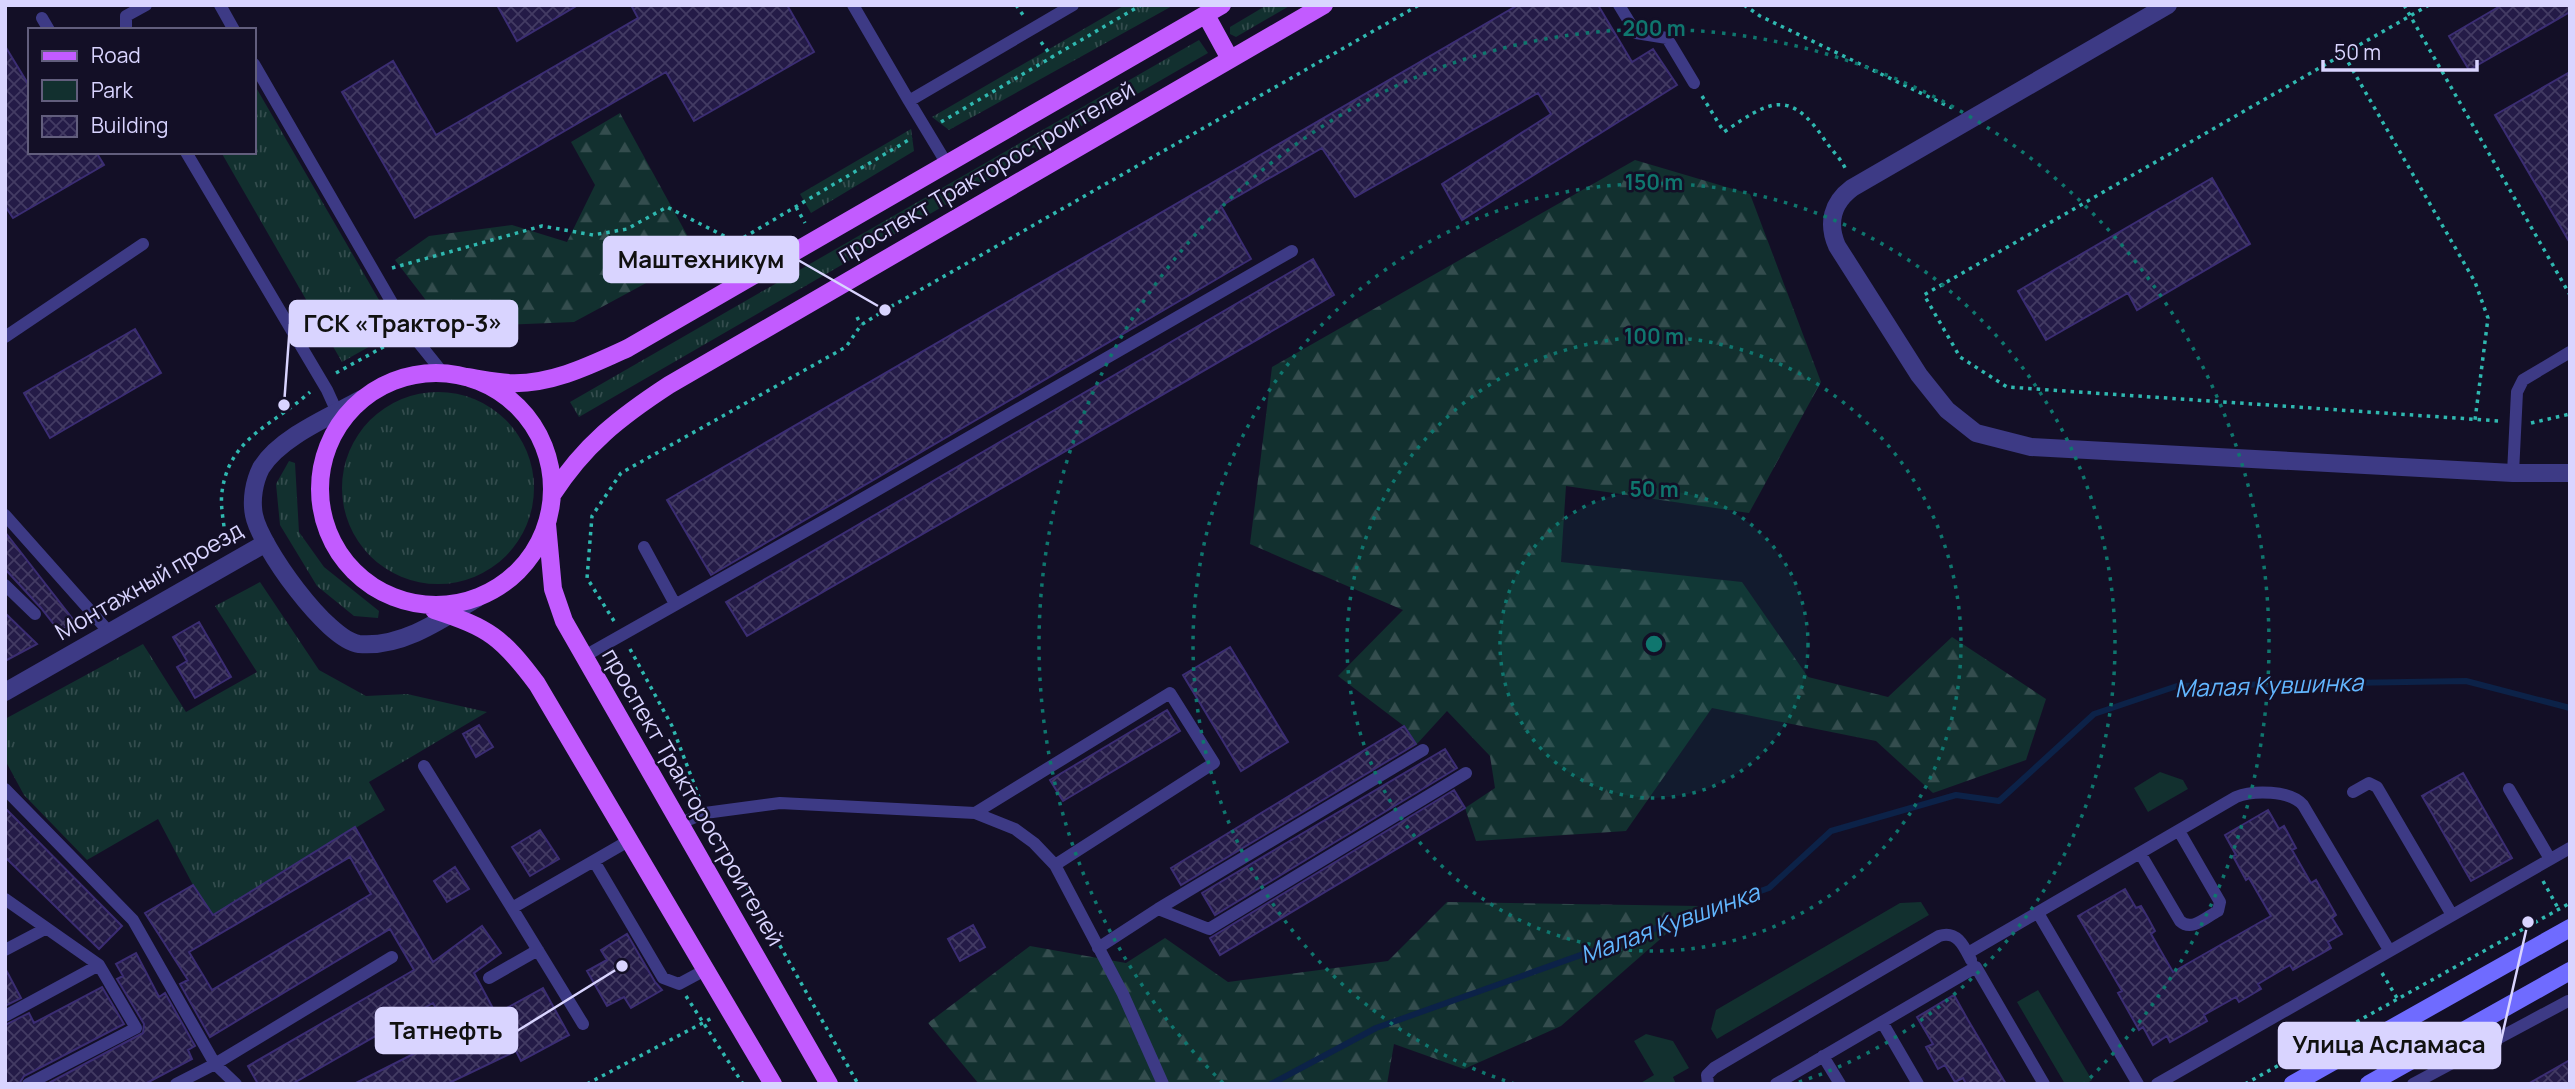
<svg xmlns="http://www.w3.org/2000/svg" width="2575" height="1089" font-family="Manrope,sans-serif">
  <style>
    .grass { fill: url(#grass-tufts) }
    .forest { fill: url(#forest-firs) }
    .park { fill: #12302f }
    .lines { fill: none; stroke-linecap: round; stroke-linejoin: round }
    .stream { stroke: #0c2248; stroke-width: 6 }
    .building { fill: url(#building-cross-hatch); stroke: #3b2d73; stroke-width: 2; fill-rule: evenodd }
    .path { stroke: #2fb8b0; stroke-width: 3.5; stroke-dasharray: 3.5 5; stroke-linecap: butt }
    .lane { stroke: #3d3a85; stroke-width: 12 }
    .street { stroke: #3d3a85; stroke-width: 18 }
    .secondary { stroke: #6f6bff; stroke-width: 18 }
    .primary { stroke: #c25bff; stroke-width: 18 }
    .ring { fill: none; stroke: #0f766e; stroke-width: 3.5; stroke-dasharray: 3.5 7 }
    .labels { text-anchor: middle; stroke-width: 5; stroke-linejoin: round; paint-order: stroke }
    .street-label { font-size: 23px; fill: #d9d4ff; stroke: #130f26 }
    .water-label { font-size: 24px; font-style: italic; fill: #62b6ff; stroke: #130f26 }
    .centre { fill: #0f766e; stroke: #130f26; stroke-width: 3.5 }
    .ring-label { font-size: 21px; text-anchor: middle; font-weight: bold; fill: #0f766e; stroke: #130f26; stroke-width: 5; stroke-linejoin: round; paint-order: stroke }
    .leader { fill: none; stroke: #d9d4ff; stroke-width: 2.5 }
    .callout-dot { fill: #d9d4ff; stroke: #130f26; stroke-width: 2.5 }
    .callout { fill: #d9d4ff; stroke: #d9d4ff; stroke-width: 2.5 }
    .callout-label { font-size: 24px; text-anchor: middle; font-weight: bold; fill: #111 }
  </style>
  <defs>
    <pattern id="grass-tufts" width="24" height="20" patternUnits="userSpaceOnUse" patternTransform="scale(1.75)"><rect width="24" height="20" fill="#12302f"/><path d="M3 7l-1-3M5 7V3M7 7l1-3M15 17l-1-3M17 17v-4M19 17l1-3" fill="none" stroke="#344d4e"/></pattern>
    <pattern id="forest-firs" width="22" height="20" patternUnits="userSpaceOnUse" patternTransform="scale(1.75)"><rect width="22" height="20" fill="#12302f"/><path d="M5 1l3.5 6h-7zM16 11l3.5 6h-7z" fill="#344d4e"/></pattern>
    <pattern id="building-cross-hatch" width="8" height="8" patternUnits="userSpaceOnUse" patternTransform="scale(1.75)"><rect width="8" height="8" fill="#241b47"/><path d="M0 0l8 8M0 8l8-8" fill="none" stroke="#433b63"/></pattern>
  </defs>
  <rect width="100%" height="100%" fill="#130f26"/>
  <path class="grass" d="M 1125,5 L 1174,5 L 949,130 L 932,117 Z
    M 1267,5 L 1291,5 L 1236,37 L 1230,34 L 1230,27 Z
    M 1199,40 L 1208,53 L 579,417 L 570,402 Z
    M 254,84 L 397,331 L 342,362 L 221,152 L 254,152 Z
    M 911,129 L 914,151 L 811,213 L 800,194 Z
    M342 488a96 96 0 1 1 192 0a96 96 0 1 1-192 0Z
    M 289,461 L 295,463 L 299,532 L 324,567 L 379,611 L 378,618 L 354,616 L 317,586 L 280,525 L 276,484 Z
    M 260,582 L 319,670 L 366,696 L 407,694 L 487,712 L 369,782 L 385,810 L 213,915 L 193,885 L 158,819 L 87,860 L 24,795 L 5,760 L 5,719 L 143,644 L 186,712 L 257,672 L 215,606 Z"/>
  <path class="forest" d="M 620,113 L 698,255 L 574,322 L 482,326 L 428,303 L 395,260 L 429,236 L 512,225 L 567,242 L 595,185 L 571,142 Z
    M 1635,160 L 1750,194 L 1821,382 L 1749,513 L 1566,486 L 1561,562 L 1742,582 L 1808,677 L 1888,697 L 1952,637 L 2046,699 L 2026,760 L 1933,793 L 1876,741 L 1712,708 L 1626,831 L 1476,841 L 1465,808 L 1495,788 L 1490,756 L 1447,711 L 1416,745 L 1404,726 L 1338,676 L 1403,610 L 1250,544 L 1272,367 Z
    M 1447,902 L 1698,906 L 1561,1026 L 1464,1069 L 1394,1044 L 1387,1084 L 979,1084 L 928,1023 L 1030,946 L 1126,963 L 1165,938 L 1228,982 L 1388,961 Z"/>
  <path class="park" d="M 2160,772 L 2183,780 L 2188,789 L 2148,812 L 2134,788 Z
    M 1921,902 L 1929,915 L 1717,1039 L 1711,1029 L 1716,1010 L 1900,903 Z
    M 2038,990 L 2092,1080 L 2086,1084 L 2065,1084 L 2017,1002 Z
    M 1646,1034 L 1673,1041 L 1689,1068 L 1673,1077 L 1676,1084 L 1639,1084 L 1654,1075 L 1634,1041 Z"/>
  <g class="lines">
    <path class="stream" d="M 1271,1084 L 1376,1028 L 1769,888 L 1831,831 L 1956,795 L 1999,801 L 2094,714 L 2177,686 L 2466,681 L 2570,708"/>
  </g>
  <path class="building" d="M 497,5 L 578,5 L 517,41 Z
    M 631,5 L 787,5 L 814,52 L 694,121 L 666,72 L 415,218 L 342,92 L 393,61 L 436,135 L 638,18 Z
    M 1518,5 L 1598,5 L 1632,62 L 1653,49 L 1677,85 L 1462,220 L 1442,184 L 1551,114 L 1538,93 L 1355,197 L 1322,148 L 1221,206 L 1251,259 L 711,575 L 667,500 Z
    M 2502,5 L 2570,5 L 2570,12 L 2469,70 L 2449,36 Z
    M 5,46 L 30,87 L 30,152 L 96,152 L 104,165 L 13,218 L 5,206 Z
    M 2570,72 L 2570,243 L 2495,115 Z
    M 2212,178 L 2250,244 L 2137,310 L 2128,293 L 2046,340 L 2018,291 Z
    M 1313,259 L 1334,295 L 747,636 L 726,602 Z
    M 135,329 L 161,373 L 50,438 L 24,393 Z
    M 5,532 L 75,622 L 59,631 L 41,608 L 5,569 Z
    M 5,613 L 37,644 L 5,661 Z
    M 199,622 L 231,677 L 195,698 L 177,667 L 187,661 L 173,637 Z
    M 1230,647 L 1288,742 L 1241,771 L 1183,675 Z
    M 1167,710 L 1180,731 L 1063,801 L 1050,780 Z
    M 479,725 L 493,747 L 476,757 L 463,734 Z
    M 1404,726 L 1416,744 L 1181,885 L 1171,868 Z
    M 1445,749 L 1457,768 L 1215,915 L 1202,893 Z
    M 2463,773 L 2512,858 L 2471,881 L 2422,796 Z
    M 1454,790 L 1465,808 L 1220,955 L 1210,938 Z
    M 5,808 L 122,926 L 99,949 L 5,857 Z
    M 2268,810 L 2279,829 L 2284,826 L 2296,848 L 2292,850 L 2311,883 L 2316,880 L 2336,915 L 2332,918 L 2342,934 L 2328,942 L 2331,948 L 2293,970 L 2290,965 L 2258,984 L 2261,989 L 2239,1002 L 2236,997 L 2204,1015 L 2207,1021 L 2170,1042 L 2167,1036 L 2153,1045 L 2143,1027 L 2139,1030 L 2118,993 L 2122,991 L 2078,916 L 2125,889 L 2136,908 L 2141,906 L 2148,918 L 2155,931 L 2151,934 L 2173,972 L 2271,916 L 2249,878 L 2246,880 L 2233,856 L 2236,855 L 2225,835 Z
    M 355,827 L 433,962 L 482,926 L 501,953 L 474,973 L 496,1014 L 543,988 L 569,1035 L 521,1061 L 516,1051 L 447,1084 L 354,1084 L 451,1035 L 433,1003 L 292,1084 L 258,1084 L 248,1066 L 414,970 L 390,929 L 210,1037 L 180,984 L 188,980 L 145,913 L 193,885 L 213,915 ZM 350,857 L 371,894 L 212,990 L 189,952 Z
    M 540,830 L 559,859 L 530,876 L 512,847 Z
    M 455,867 L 469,889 L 447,902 L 434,881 Z
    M 973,925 L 985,947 L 960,961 L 948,939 Z
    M 627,934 L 655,982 L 662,990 L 631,1008 L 624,997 L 607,1006 L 587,971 L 607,960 L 601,950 Z
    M 136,953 L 159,997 L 165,993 L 195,1046 L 188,1050 L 192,1059 L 145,1084 L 47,1084 L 143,1033 L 144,1024 L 117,979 L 123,976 L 116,964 Z
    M 5,968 L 21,998 L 5,1006 Z
    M 102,987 L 124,1024 L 24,1076 L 19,1084 L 5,1084 L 5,1025 L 29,1013 L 34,1023 Z
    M 1954,995 L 1968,1020 L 2006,1084 L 1966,1084 L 1963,1078 L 1955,1082 L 1945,1065 L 1938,1069 L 1926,1047 L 1933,1044 L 1917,1017 Z
    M 2570,1060 L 2570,1084 L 2528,1084 Z"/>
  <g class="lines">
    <path class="path" d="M 1016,5 L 1023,15
      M 1744,5 L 1760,16 L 1952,108
      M 2404,5 L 2570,295
      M 2429,5 L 1924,295 L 1960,357 L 2007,387 L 2499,421
      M 1041,42 L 1052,57
      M 2344,55 L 2475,282 L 2488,318 L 2475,420
      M 1702,96 L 1724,132 C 1768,102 1789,87 1824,139 C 1831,150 1841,158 1846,170
      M 941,122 L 1141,5
      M 796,207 L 805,223
      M 392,268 L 542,226 L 593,235 L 627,229 L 667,207 L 736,242 L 912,138
      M 857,317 L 861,325
      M 336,373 L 396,340
      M 2531,423 L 2570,414
      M 215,548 L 225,536 C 224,522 220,506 222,492 C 229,437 274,425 310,392
      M 614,621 L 587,578 L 592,516 L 621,473 L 846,347 L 861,325 L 885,310 L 1419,5
      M 630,649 L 672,726 L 699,797
      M 713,827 L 858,1084
      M 2543,881 L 2558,908
      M 2382,973 L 2397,998
      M 686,996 L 743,1084
      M 587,1084 L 712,1018
      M 2245,1084 L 2570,903"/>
    <path class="lane" d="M 220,5 L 234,30
      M 853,5 L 909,101 L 1073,5
      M 1619,5 L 1636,33 L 1667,38 L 1694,83
      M 42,18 L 49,30
      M 126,30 L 126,16 L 146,5
      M 254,64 L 406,327 L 443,373
      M 909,101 L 947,164
      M 186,152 L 327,390 L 337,412 L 338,425
      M 5,337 L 143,244
      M 2513,473 L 2517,392 L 2523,380 L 2570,352
      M 5,515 L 110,633
      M 644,547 L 675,604
      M 5,585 L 35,614
      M 583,657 L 834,515 L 1292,251
      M 424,766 L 512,908 L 630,840
      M 5,789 L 133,920 L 215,1064 L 236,1084
      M 2509,789 L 2550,859
      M 2353,792 L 2369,783 L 2377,787 L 2452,915
      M 975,813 L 1170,693 L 1214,763 L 1055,865
      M 681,823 L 705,813 L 780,803 L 975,813 L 1015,829 L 1034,843 L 1055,865 L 1123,994 L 1163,1084
      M 2140,853 L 2180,921 C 2192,932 2206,917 2218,911 L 2220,902 L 2179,831
      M 594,861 L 663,978 L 679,984 L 705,970
      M 5,899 L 99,965 L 136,1028 L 28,1084
      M 512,908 L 583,1024
      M 1158,909 L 1209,929 L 1466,773
      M 2038,913 L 2138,1084
      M 1098,948 L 1158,909 L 1423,750
      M 5,950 L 45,929
      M 1968,953 L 2236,797 C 2253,790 2290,790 2303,805 L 2389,950
      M 489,978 L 538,950
      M 5,1016 L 99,965
      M 1882,1022 L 1918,1084
      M 1823,1056 L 1840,1084
      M 176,1084 L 215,1064 L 392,957
      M 1708,1084 L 1707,1075 L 1714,1068 L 1939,936 C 1957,930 1964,946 1971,960
      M 1776,1084 L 1976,967 L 2044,1084
      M 2157,1084 L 2570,848
      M 2413,1084 L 2568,1001"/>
    <path class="street" d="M 2168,5 L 1852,188 C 1832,203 1827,223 1837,246 L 1919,375 L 1947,410 L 1976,433 L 2031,447 L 2513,473 L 2570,473
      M 362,399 C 331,416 280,437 261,468 C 254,482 251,500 254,515 C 260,546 327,640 359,644 C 402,648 443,619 477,598
      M 5,692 L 266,543"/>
    <path class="secondary" d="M 2293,1084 L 2570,928
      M 2369,1084 L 2570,971"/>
    <path class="primary" d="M 1206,15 L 1230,59
      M320 489a116 116 0 1 1 232 0a116 116 0 1 1-232 0Z
      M 466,377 C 480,379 495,382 509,383 C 551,385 591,365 628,348 L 1222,5
      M 552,495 C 584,445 620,417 669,385 L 1324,5
      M 547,524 L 553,589 L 564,621 L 829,1084
      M 434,610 C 489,628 502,637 537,684 L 773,1084"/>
  </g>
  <circle cx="1654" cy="644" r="154" fill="#0f766e" fill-opacity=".12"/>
  <g class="ring">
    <circle cx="1654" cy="644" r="154"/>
    <circle cx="1654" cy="644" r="307"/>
    <path d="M1515 1084A461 461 0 1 1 1793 1084"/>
    <path d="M1223 1083A615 615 0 1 1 2085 1083"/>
  </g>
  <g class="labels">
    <g class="street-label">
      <text transform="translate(986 172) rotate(-30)" y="8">проспект Тракторостроителей</text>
      <text transform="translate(149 581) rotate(-30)" y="8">Монтажный проезд</text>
      <text transform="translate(693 797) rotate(60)" y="8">проспект Тракторостроителей</text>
    </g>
    <g class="water-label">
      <text transform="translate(2269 686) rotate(-2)" y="8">Малая Кувшинка</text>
      <text transform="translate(1670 924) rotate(-20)" y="8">Малая Кувшинка</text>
    </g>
  </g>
  <circle cx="1654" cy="644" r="10" class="centre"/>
  <g class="ring-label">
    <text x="1654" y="36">200 m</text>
    <text x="1654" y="190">150 m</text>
    <text x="1654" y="344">100 m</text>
    <text x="1654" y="497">50 m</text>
  </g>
  <path class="leader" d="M885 310L798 260M284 405L290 324M622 966L517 1031M2528 922L2500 1045"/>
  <g class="callout-dot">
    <circle cx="885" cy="310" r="7"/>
    <circle cx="284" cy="405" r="7"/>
    <circle cx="622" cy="966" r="7"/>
    <circle cx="2528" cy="922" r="7"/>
  </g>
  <g class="callout">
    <rect x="604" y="237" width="194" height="45" rx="7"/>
    <rect x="290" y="301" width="227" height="45" rx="7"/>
    <rect x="376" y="1008" width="141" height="45" rx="7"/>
    <rect x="2279" y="1023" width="221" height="45" rx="7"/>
  </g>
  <g class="callout-label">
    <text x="701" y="268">Маштехникум</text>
    <text x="403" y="332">ГСК «Трактор-3»</text>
    <text x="446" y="1039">Татнефть</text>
    <text x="2389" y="1053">Улица Асламаса</text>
  </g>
  <rect width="2575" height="1089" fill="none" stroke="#d9d4ff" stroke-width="14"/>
  <rect x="28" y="28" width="228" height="126" fill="#130f26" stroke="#625e7d" stroke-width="2"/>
  <rect x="42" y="51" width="35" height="10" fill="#c25bff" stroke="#625e7d" stroke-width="2"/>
  <text x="91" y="63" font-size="21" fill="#d9d4ff">Road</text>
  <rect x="42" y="80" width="35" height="21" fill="#12302f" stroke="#625e7d" stroke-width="2"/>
  <text x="91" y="98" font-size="21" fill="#d9d4ff">Park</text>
  <rect x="42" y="116" width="35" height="21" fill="url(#building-cross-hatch)" stroke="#625e7d" stroke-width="2"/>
  <text x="91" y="133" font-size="21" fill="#d9d4ff">Building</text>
  <path d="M2323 60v10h154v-10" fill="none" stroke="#d9d4ff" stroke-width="3.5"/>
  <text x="2334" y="60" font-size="21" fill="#d9d4ff" stroke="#130f26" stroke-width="5" paint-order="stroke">50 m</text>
</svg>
